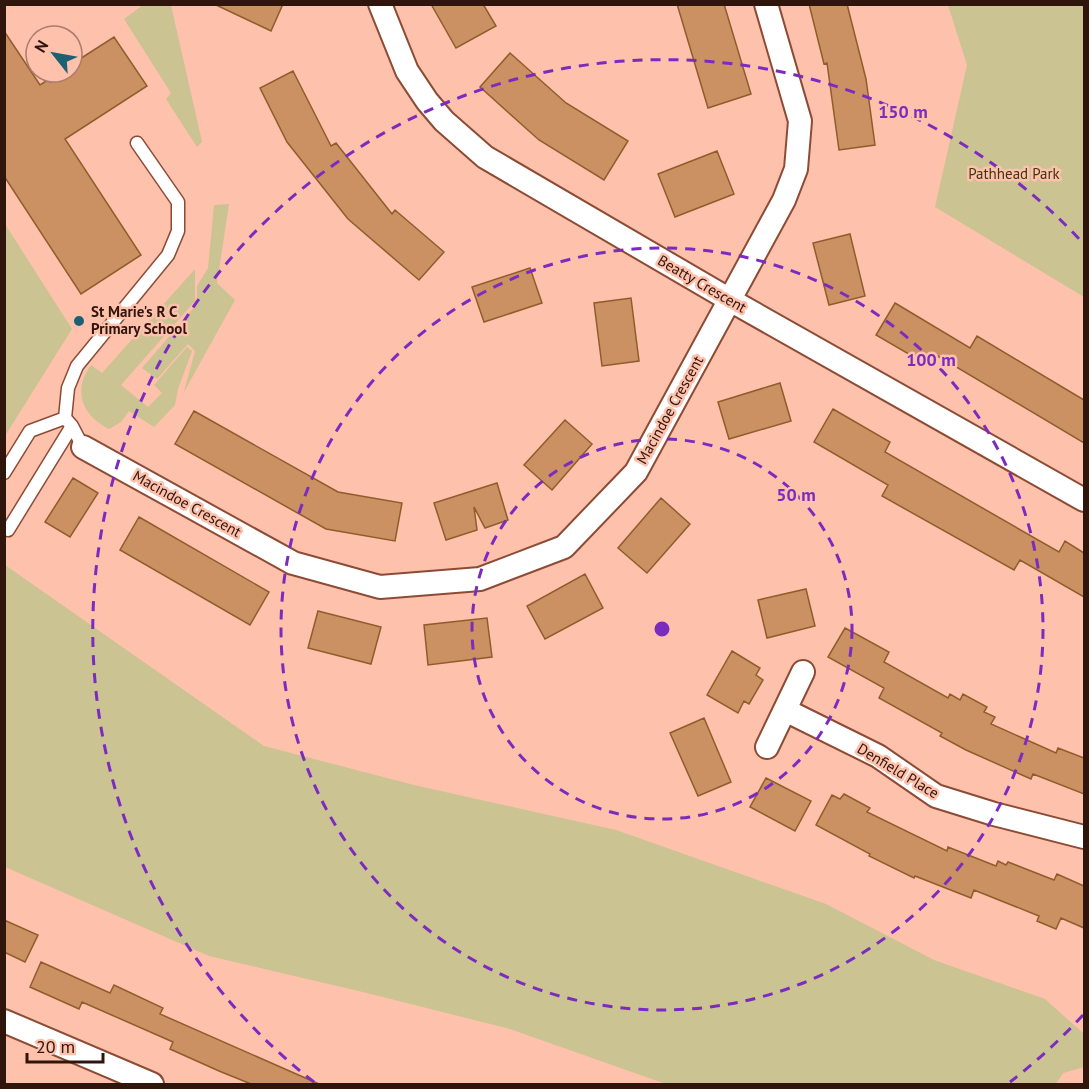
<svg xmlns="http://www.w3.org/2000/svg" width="1089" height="1089" font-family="'PT Sans',sans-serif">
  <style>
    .green { fill: #cbc391 }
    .building { fill: #cb9162; stroke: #915c2c; stroke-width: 1.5 }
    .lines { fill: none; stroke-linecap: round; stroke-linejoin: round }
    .service-casing { stroke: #8c4b34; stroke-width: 15 }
    .minor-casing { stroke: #8c4b34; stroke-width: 26 }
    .service { stroke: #fff; stroke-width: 12 }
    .minor { stroke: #fff; stroke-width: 22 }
    .ring { fill: none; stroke: #7b2cbf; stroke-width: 3; stroke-dasharray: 10 8 }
    .poi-dot { fill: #1c6073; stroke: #fec1ac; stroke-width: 2 }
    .labels { text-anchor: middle; stroke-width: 5; stroke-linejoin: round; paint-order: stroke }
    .park-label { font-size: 15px; fill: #3c3611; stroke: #fec1ac }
    .street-label { font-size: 15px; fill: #30150c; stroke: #fec1ac }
    .poi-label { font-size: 15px; font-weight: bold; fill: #30150c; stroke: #fec1ac; text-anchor: start }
    .centre { fill: #7b2cbf; stroke: #fec1ac; stroke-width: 3 }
    .ring-label { font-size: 18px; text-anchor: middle; font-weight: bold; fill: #7b2cbf; stroke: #fec1ac; stroke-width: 5; stroke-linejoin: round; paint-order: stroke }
  </style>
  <rect width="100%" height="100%" fill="#fec1ac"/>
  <path class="green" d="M 143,5 L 171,5 L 202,142 L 197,147 L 166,99 L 171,93 L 124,19 Z
    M 948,5 L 1084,5 L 1084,297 L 935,207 L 967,65 Z
    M 229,204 L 217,283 L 235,300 L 184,392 L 195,351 L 188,344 L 157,379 L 142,368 L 197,304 L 197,286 L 208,268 L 214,205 Z
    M 5,224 L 72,329 L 5,436 L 4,436 Z
    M 195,269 L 195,301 L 121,385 L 148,407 L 162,393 L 154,385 L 187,347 L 192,351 L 178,389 L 175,405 L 154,427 L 129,411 L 121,422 L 109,429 C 82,415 72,391 91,365 L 102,373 Z
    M 5,565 L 264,746 L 414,785 L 616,830 L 826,904 L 934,960 L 1045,999 L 1084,1034 L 1084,1067 L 1063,1073 L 1056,1084 L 666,1084 L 510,1029 L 367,993 L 209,956 L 5,867 Z"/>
  <path class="building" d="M 214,4 L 283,4 L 271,31 Z
    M 431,4 L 483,4 L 496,26 L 456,48 Z
    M 677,4 L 724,4 L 751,94 L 708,108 Z
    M 809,4 L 847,4 L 866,79 L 875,145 L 839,150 L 827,63 L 824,64 Z
    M 4,31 L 40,85 L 60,72 L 72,72 L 72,64 L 114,37 L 147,86 L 65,139 L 141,255 L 81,294 L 4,176 Z
    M 510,53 L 566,103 L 628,141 L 604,180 L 539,140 L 480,87 Z
    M 293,71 L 331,146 L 336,143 L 392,214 L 395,210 L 444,252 L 419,280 L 348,219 L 287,142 L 260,88 Z
    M 717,151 L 734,194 L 675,217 L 658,174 Z
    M 850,234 L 865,296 L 829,305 L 813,243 Z
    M 530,268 L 542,303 L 484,322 L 472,287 Z
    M 631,298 L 639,361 L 602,366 L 594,303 Z
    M 895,303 L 970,348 L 977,336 L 1084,400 L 1084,443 L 938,356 L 931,367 L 876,335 Z
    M 780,383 L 791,421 L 729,439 L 718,402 Z
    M 833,409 L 890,442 L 885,452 L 1059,552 L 1065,541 L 1084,553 L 1084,597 L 1020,560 L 1014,570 L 882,496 L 888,485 L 814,442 Z
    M 194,411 L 338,492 L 402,503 L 395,541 L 326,529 L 175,444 Z
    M 565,420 L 592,444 L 552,490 L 524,465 Z
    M 73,478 L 98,493 L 70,537 L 45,522 Z
    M 497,483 L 508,520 L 485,528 L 474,507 L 477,530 L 446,540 L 434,503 Z
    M 661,498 L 690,524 L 647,573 L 618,548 Z
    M 139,517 L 269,592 L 250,625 L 120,550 Z
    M 585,574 L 603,608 L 545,639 L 527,606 Z
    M 806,589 L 815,626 L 767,638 L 758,600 Z
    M 318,611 L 381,627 L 371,664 L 308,648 Z
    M 487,618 L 492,657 L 428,665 L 424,625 Z
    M 845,628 L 889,652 L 884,662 L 948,698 L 950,694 L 960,700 L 963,694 L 987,707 L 984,712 L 995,717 L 991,724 L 1056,753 L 1058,748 L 1084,758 L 1084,794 L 1033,774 L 1031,779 L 966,750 L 940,736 L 942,733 L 879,698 L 884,688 L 828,657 Z
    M 732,651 L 760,668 L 756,675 L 763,680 L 749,704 L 744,701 L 738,713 L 707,695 Z
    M 704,718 L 731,782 L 698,796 L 670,733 Z
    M 766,778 L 811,801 L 795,831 L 750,807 Z
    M 844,794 L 870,808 L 867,812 L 947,851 L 948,847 L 996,866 L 998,861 L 1006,865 L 1008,862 L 1054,880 L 1057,874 L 1084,886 L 1084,928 L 1061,918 L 1056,929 L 1037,921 L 1039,916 L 974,890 L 971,898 L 915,876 L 914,878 L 869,856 L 870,854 L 816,825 L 832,795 L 840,799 Z
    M 4,920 L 38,935 L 25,962 L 4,952 Z
    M 41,962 L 110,993 L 114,985 L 163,1008 L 160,1014 L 319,1084 L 251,1084 L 219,1071 L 170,1049 L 173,1042 L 82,1002 L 79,1009 L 30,987 Z"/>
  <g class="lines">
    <g class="service-casing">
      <path id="service" d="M 83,447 L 72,426 L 65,418 L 68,388 L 77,366 L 168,255 L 178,231 L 178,202 L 137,143
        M 4,473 L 30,431 L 65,418
        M 4,529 L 8,530 L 72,426"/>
    </g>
    <g class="minor-casing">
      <path id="minor" d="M 380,4 L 407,71 L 427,101 L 444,121 L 485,157 L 730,300 L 1084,500
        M 83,447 L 293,563 L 380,587 L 480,579 L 564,547 L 636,472 L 784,200 L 796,169 L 800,121 L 766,4
        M 785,710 L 878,756 L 936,796 L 994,814 L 1084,837
        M 767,747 L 803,672
        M 4,1021 L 152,1084"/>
    </g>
    <use href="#service" class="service"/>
    <use href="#minor" class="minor"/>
  </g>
  <g class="ring">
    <circle cx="662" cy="629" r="190"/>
    <circle cx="662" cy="629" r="381"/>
    <path d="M1083 1015A571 571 0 0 1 1010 1082M314 1082A571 571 0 1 1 1083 243"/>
  </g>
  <circle class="poi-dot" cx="79" cy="321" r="6"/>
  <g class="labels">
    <g class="park-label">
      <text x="1014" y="179">Pathhead Park</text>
    </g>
    <g class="street-label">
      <text transform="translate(702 284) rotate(30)" y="5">Beatty Crescent</text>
      <text transform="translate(670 410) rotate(-61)" y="5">Macindoe Crescent</text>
      <text transform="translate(187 504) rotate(29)" y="5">Macindoe Crescent</text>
      <text transform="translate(898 771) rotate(31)" y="5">Denfield Place</text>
    </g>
    <g class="poi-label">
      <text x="91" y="317">St Marie's R C<tspan x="91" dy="17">Primary School</tspan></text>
    </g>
  </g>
  <circle cx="662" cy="629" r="9" class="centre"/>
  <g class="ring-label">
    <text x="903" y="118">150 m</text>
    <text x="931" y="366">100 m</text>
    <text x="796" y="501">50 m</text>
  </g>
  <rect width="1089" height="1089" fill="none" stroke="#30150c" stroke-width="12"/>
  <g transform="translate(54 54) rotate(301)"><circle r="28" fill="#fec1ac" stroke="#ac7c6c" stroke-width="1.5"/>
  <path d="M0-4.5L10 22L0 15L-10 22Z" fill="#1c6073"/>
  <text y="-9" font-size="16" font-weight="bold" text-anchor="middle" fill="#30150c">N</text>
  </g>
  <path d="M27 1053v9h76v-9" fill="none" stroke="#30150c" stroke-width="3"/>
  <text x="36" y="1053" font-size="18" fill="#30150c" stroke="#fec1ac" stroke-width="4.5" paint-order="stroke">20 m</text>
</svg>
